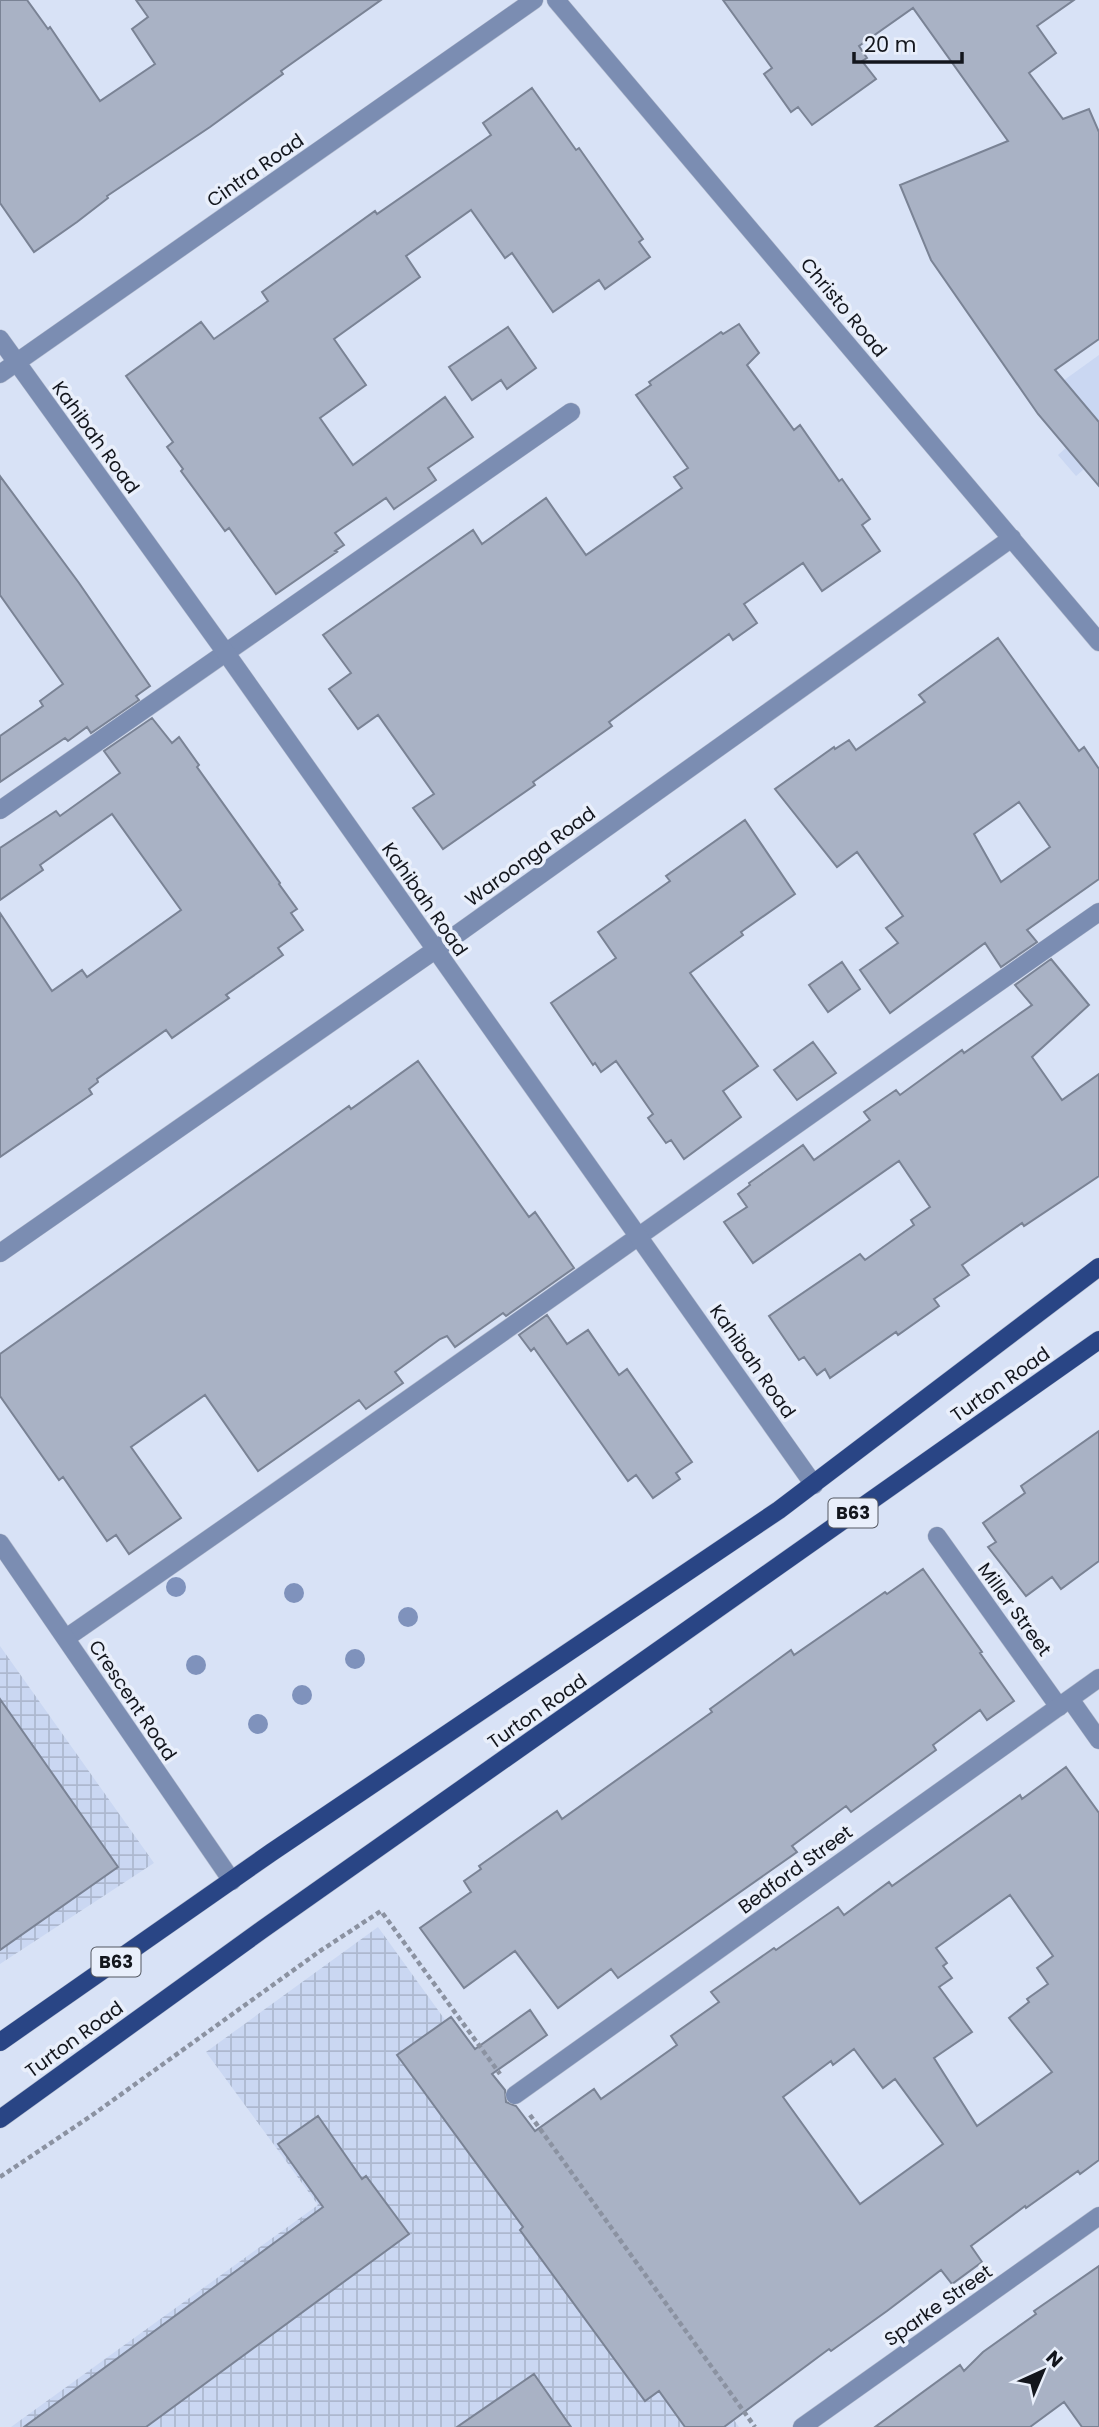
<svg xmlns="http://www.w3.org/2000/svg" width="1099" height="2427" font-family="Poppins,sans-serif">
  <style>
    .built { fill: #cad7f2 }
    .industrial { fill: url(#industrial-grid) }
    .building { fill: #a9b2c5; stroke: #7a8395; stroke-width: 2; fill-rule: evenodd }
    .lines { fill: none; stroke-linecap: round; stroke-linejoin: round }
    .lane-casing { stroke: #b5bdcf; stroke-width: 19 }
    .street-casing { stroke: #b5bdcf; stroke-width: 19 }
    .primary-casing { stroke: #b5bdcf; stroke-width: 19 }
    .path { stroke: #8b92a1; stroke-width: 4.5; stroke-dasharray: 5 3.5; stroke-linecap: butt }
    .lane { stroke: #7b8db2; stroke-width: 18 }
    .street { stroke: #7b8db2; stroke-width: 18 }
    .primary { stroke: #294585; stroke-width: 18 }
    .tree { fill: #7f92bc }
    .labels { text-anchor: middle; stroke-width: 7; stroke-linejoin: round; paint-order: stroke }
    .shield { fill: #e9effb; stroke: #535760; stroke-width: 2 }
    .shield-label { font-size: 18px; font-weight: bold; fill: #13161d }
    .street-label { font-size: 19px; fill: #13161d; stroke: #e9effb }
  </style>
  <defs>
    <pattern id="industrial-grid" width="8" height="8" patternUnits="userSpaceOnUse" patternTransform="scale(1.75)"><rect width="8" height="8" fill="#cad7f2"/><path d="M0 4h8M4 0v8" fill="none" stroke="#adb8cf"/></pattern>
  </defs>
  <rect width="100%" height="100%" fill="#d8e2f6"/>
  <path class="built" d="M 1099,355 L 1099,486 L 1084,469 L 1076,476 L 1058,455 L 1067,447 L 1031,404 Z"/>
  <path class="industrial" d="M 0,1646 L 154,1863 L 0,1964 Z
    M 378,1927 L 739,2427 L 11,2427 L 318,2205 L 206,2052 Z"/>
  <path class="building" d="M 0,0 L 27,0 L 48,29 L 50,27 L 100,101 L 155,64 L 132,29 L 148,17 L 136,0 L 381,0 L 281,71 L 283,74 L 210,127 L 107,196 L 108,198 L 77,222 L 34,252 L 0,203 Z
    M 723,0 L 1074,0 L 1037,26 L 1056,53 L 1029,73 L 1063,119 L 1089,109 L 1099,132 L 1099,339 L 1055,370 L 1099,422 L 1099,486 L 1038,414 L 931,260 L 900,185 L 1008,141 L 913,8 L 859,46 L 867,58 L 862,61 L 876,79 L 812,125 L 798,107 L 791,112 L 764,74 L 772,68 Z
    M 532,88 L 576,150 L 579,148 L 643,239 L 639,242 L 650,257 L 605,289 L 599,280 L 553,312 L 512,253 L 505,258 L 471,210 L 406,256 L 420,277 L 334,339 L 366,385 L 320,418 L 353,465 L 445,397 L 473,437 L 428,468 L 436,480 L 394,509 L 386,498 L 335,533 L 344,545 L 335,551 L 337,552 L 276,594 L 229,528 L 225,531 L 181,471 L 183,469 L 167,447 L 173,442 L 126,376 L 201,322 L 214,339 L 268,301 L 262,292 L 375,211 L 377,214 L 491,135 L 483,123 Z
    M 739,324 L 759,353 L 747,365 L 794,430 L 800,425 L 839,481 L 842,479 L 870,519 L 862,525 L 880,551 L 822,591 L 803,563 L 744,604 L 757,623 L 733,640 L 729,634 L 609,722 L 612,726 L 533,782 L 535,785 L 443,849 L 413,808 L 434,794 L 378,715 L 358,729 L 329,689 L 351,673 L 323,635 L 473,530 L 482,544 L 546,498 L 586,555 L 682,488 L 674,477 L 688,468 L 636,395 L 651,385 L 649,382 L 721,332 L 723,334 Z
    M 508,327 L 536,368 L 507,389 L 501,380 L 472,400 L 449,367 Z
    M 0,476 L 79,583 L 150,686 L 136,696 L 139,700 L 91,733 L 87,727 L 68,741 L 65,738 L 0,782 L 0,736 L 43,706 L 40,701 L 63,684 L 0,595 Z
    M 998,638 L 1079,751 L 1084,747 L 1099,769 L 1099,879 L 1027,930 L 1037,942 L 1001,967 L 985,943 L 890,1013 L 860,970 L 898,943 L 886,928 L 903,916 L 857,852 L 837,867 L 775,789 L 834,747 L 835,749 L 849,740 L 856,750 L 925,702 L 919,695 ZM 1019,802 L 1050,847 L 1001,882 L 974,834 Z
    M 152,718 L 172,743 L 179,737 L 199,765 L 197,767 L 280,883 L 279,884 L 297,909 L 291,913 L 303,930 L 278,948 L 283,955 L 226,995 L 229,998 L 172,1038 L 166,1030 L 97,1079 L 98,1082 L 89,1089 L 92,1094 L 0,1157 L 0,913 L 52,991 L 82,970 L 87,977 L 181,910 L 112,814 L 40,865 L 43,870 L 0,900 L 0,848 L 56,811 L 60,816 L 120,773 L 104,751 Z
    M 745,820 L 795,894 L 741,932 L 743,935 L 690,973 L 758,1066 L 723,1091 L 741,1117 L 684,1159 L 671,1140 L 666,1143 L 648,1118 L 653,1114 L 616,1061 L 601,1072 L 595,1063 L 593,1065 L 551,1003 L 616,958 L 598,932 L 670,881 L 666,876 Z
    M 1051,959 L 1089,1005 L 1032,1057 L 1062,1100 L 1099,1074 L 1099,1176 L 1024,1226 L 1022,1223 L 962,1265 L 969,1275 L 934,1299 L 939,1306 L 898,1335 L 896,1332 L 830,1378 L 825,1369 L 817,1375 L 804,1357 L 799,1360 L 769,1316 L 860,1254 L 865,1260 L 914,1225 L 911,1220 L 930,1207 L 899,1161 L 753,1263 L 724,1222 L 747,1207 L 738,1194 L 750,1185 L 749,1183 L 803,1145 L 814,1160 L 870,1120 L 864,1112 L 896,1090 L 900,1095 L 962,1050 L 964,1053 L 1032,1005 L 1015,985 Z
    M 842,962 L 860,989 L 828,1012 L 809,985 Z
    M 813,1042 L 836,1073 L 797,1100 L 774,1070 Z
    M 418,1061 L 529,1217 L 535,1212 L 574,1268 L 506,1316 L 503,1313 L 455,1347 L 447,1336 L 440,1339 L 395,1372 L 403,1383 L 366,1409 L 359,1400 L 258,1471 L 205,1395 L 131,1447 L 181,1518 L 129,1554 L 116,1535 L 107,1541 L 63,1477 L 59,1480 L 0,1396 L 0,1354 L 311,1133 L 349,1106 L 351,1109 Z
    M 547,1315 L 567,1344 L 588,1330 L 619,1375 L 627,1369 L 692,1462 L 676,1473 L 680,1479 L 653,1498 L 636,1475 L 628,1481 L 534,1348 L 531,1351 L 519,1335 Z
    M 1099,1431 L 1099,1561 L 1061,1589 L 1052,1577 L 1026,1596 L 988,1547 L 996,1542 L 983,1523 L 1025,1493 L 1021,1486 Z
    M 923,1569 L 982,1652 L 980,1653 L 1014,1701 L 987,1720 L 980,1710 L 933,1745 L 936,1750 L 851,1812 L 846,1806 L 792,1846 L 797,1852 L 618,1978 L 611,1969 L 558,2008 L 515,1951 L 464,1988 L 420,1928 L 471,1892 L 464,1881 L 481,1869 L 479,1866 L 557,1811 L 562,1819 L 712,1712 L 710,1709 L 791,1650 L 794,1655 L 885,1592 L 887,1594 Z
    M 0,1699 L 118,1867 L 0,1950 Z
    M 1066,1767 L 1099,1813 L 1099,2160 L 1080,2174 L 1078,2171 L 1026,2208 L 1025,2206 L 971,2246 L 982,2262 L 952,2284 L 941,2270 L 887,2311 L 831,2351 L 829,2349 L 724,2427 L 685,2427 L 659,2391 L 645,2401 L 520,2230 L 523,2227 L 397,2055 L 451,2017 L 475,2049 L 530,2010 L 547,2035 L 492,2074 L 505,2090 L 506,2102 L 516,2106 L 535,2131 L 594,2089 L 601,2099 L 677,2045 L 671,2036 L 719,2002 L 711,1992 L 774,1948 L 776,1950 L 838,1907 L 844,1915 L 889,1882 L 892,1886 L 1020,1795 L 1022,1799 ZM 1010,1895 L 1053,1956 L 1037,1968 L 1048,1984 L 1027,1999 L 1029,2002 L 1009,2018 L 1052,2072 L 977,2126 L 934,2058 L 972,2032 L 939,1987 L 952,1978 L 943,1966 L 947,1963 L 936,1948 ZM 854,2049 L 883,2088 L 895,2079 L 943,2144 L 860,2204 L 783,2097 L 831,2061 L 833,2065 Z
    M 318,2116 L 362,2179 L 366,2176 L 409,2234 L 146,2427 L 24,2427 L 323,2207 L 278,2144 Z
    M 1099,2266 L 1099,2427 L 1082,2427 L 1064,2402 L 1030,2427 L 875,2427 L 960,2365 L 964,2371 L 983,2352 L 1036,2314 L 1034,2311 Z
    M 534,2374 L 571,2427 L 457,2427 Z"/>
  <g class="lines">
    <g class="lane-casing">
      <path id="lane" d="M 0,810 L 571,412
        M 937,1536 L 1059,1707
        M 66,1638 C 412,1399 754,1153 1099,912"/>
    </g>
    <g class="street-casing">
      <path id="street" d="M 556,0 L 1099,642
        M 0,339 L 226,653 L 814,1485
        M 0,374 L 534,0
        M 0,1253 L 435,950 L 1012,538
        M 0,1543 L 232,1881
        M 1070,1699 L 1099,1740
        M 515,2095 L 1099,1678
        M 802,2427 L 1099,2216"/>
    </g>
    <g class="primary-casing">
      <path id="primary" d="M 0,2042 L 272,1852 L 779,1510 L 1099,1267
        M 0,2119 L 263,1929 L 1099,1340"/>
    </g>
    <path class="path" d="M 530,2115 L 755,2427
      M 0,2177 L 91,2116 L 320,1951 L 381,1911 L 500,2074"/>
    <use href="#lane" class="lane"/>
    <use href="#street" class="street"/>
    <use href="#primary" class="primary"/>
  </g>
  <g class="tree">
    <circle cx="176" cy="1587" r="10"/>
    <circle cx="294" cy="1593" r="10"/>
    <circle cx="408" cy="1617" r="10"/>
    <circle cx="355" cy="1659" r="10"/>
    <circle cx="196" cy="1665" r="10"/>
    <circle cx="302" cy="1695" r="10"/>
    <circle cx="258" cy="1724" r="10"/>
  </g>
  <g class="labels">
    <g class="shield">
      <rect x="828.5" y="1498.5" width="49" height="29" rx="5"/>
      <rect x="91.5" y="1947.5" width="49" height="29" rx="5"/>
    </g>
    <g class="shield-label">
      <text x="853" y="1519">B63</text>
      <text x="116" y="1968">B63</text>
    </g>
    <g class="street-label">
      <text transform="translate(255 170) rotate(-35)" y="7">Cintra Road</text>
      <text transform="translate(844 307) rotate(50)" y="7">Christo Road</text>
      <text transform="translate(96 437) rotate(54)" y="7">Kahibah Road</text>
      <text transform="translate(530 856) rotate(-36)" y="7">Waroonga Road</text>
      <text transform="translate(425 899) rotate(55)" y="7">Kahibah Road</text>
      <text transform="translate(753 1361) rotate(55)" y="7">Kahibah Road</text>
      <text transform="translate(1000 1384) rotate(-35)" y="7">Turton Road</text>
      <text transform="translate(1015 1609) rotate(54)" y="7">Miller Street</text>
      <text transform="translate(133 1700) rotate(56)" y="7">Crescent Road</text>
      <text transform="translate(537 1711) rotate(-35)" y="7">Turton Road</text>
      <text transform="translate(795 1869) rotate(-36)" y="7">Bedford Street</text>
      <text transform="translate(74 2039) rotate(-36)" y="7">Turton Road</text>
      <text transform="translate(938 2305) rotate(-35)" y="7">Sparke Street</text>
    </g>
  </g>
  <g transform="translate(1043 2371) rotate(44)" stroke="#e9effb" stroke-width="5" paint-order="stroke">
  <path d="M0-5L12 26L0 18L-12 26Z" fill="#13161d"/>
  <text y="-10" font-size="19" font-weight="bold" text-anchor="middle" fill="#13161d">N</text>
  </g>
  <path d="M854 52v10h108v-10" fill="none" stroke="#13161d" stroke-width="3.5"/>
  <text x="864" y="52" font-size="21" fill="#13161d" stroke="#e9effb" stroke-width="5" paint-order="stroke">20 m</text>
</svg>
